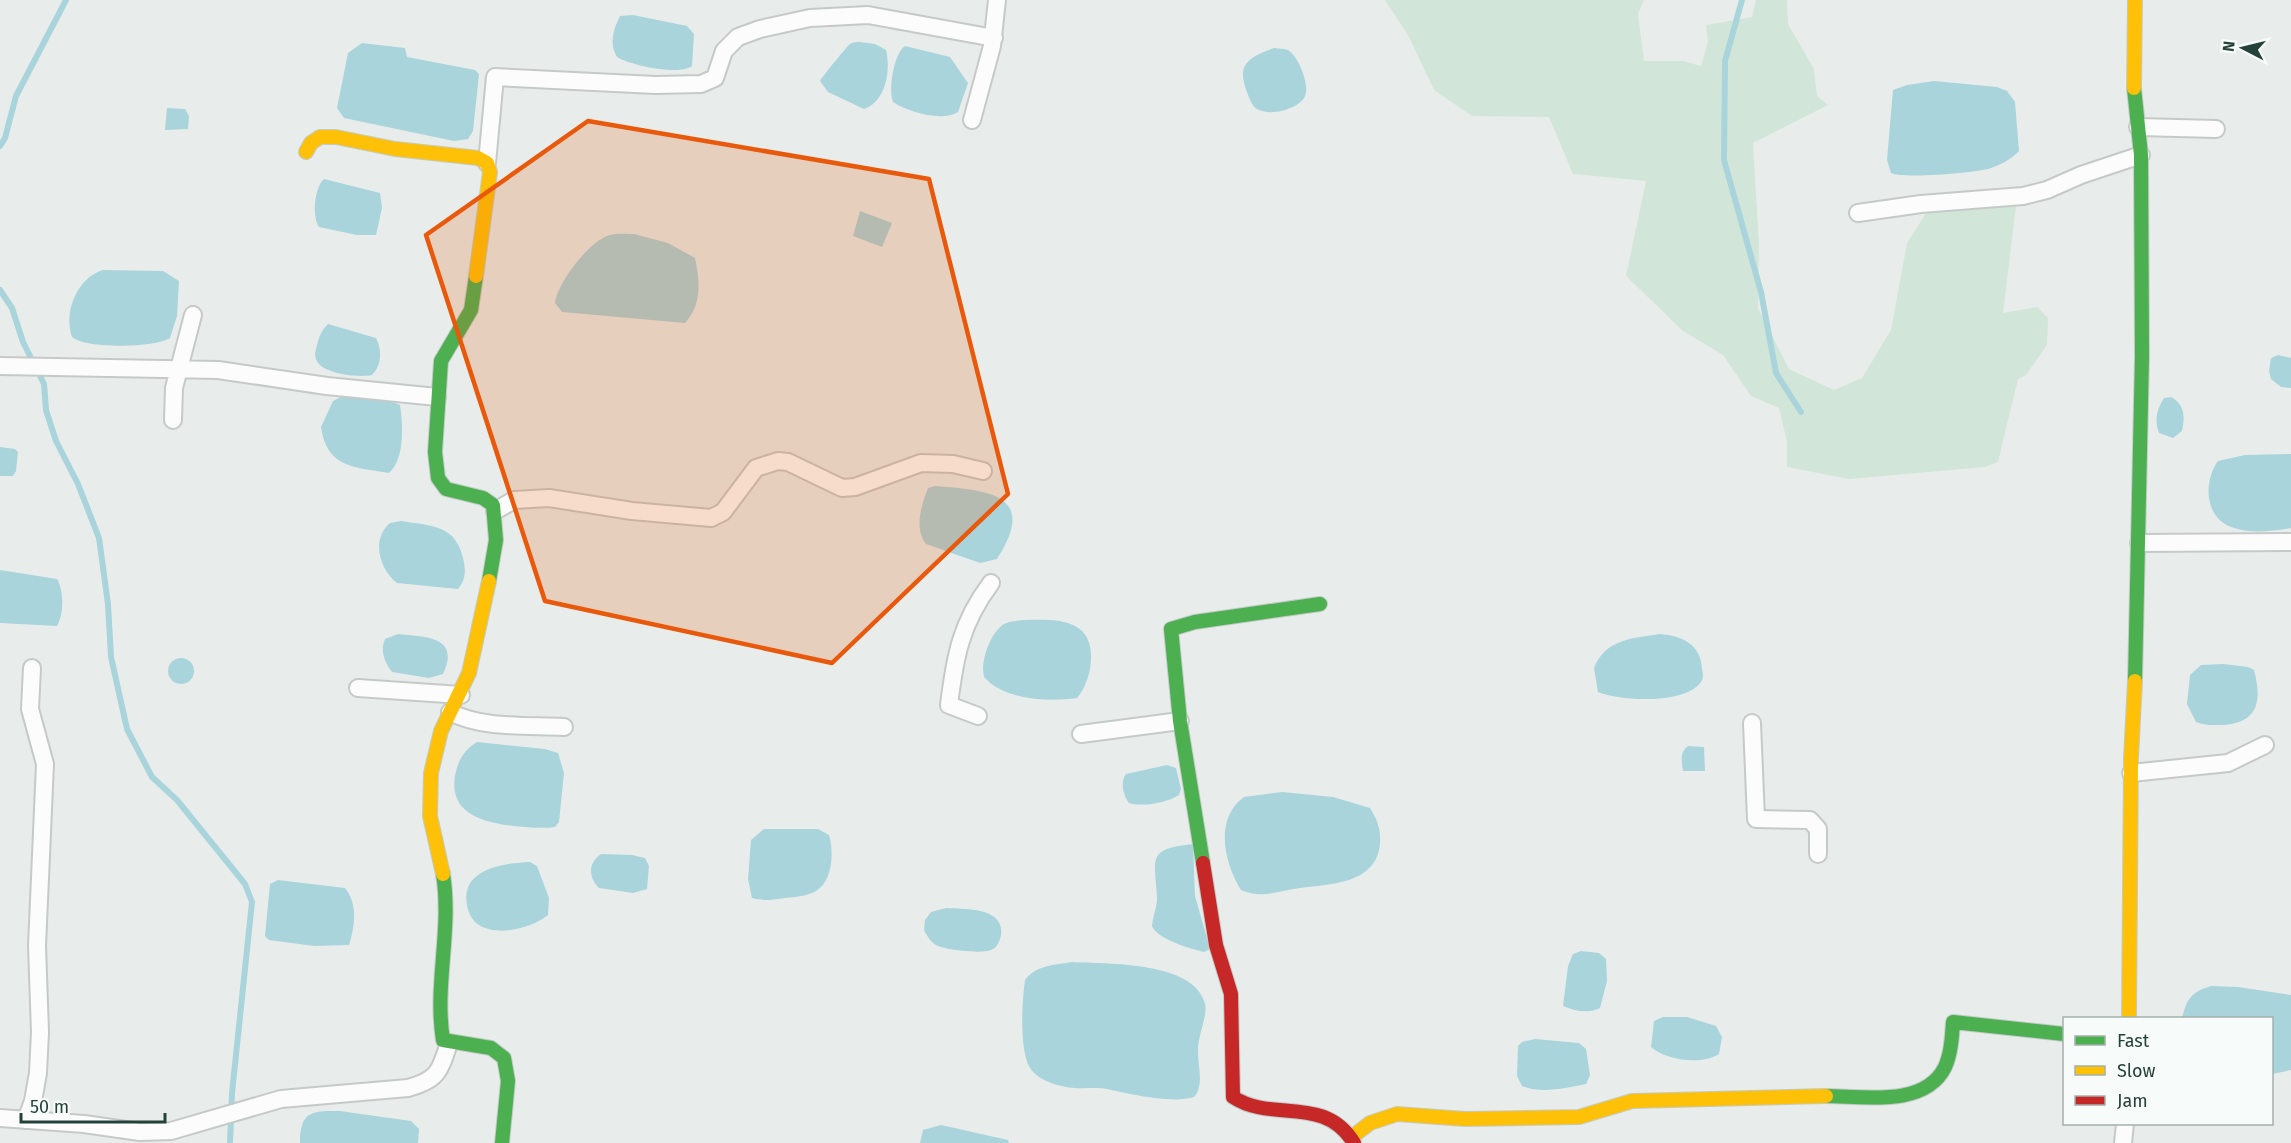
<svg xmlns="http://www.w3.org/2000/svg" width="2291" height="1143" font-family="'Fira Sans',sans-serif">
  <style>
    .green { fill: #d1e6d8 }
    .water { fill: #a9d4db }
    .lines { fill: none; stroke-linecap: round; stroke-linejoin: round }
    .stream { stroke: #a9d4db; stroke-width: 6 }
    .street-casing { stroke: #c5cac8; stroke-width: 20 }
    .fast-casing { stroke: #c3cbc8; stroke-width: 16 }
    .slow-casing { stroke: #c3cbc8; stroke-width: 16 }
    .jam-casing { stroke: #c3cbc8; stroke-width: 16 }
    .street { stroke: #fcfcfc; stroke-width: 16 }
    .fast { stroke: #4caf50; stroke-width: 14 }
    .slow { stroke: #ffc107; stroke-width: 14 }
    .jam { stroke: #c62828; stroke-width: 14 }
    .marked { fill: #e8590c; fill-opacity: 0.2; stroke: #e8590c; stroke-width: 4.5; stroke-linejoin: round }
  </style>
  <rect width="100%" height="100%" fill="#e8edeb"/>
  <path class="green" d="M 1385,0 L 1644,0 L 1638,14 L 1644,61 L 1683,61 L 1701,66 L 1708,42 L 1706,25 L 1752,17 L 1756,0 L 1787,0 L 1788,24 L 1814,69 L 1817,96 L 1828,105 L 1753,143 L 1759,245 L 1758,308 L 1789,369 L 1834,390 L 1862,378 L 1891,330 L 1907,243 L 1926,213 L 2016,206 L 2003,313 L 2037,307 L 2048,318 L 2047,345 L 2026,375 L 2018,379 L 1998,462 L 1985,467 L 1849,479 L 1787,467 L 1787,442 L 1779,408 L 1751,396 L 1723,355 L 1683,331 L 1626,276 L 1646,181 L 1573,174 L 1549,117 L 1472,116 L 1434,90 L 1408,35 Z"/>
  <path class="water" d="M 633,15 L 687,26 L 694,34 L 692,66 C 680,76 629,65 617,57 C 609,44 613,30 620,16 Z
    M 860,42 L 875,44 L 886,50 C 891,70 886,102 864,109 L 828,92 L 820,81 C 822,77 848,45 850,44 C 853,42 857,42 860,42 Z
    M 362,43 L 405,48 L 407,57 L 475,70 L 479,74 L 473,131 L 468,139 L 454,141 L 344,118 L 337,108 L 348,53 Z
    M 905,46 L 950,57 L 968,83 L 958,112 C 942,122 908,112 893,102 C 888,90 894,53 905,46 Z
    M 1274,48 C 1278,49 1284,48 1288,50 C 1298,56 1310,84 1305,96 C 1300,110 1259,121 1251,102 C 1236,68 1241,60 1274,48 Z
    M 1934,81 L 1997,87 L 2007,91 L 2015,102 L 2019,151 C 2012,159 2002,164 1991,168 C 1977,173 1903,179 1891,173 L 1887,160 L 1893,90 L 1907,85 Z
    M 167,108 L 185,109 L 189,116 L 188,129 L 165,130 Z
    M 324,179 L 380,193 L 382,208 L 376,235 L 357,235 L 319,227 C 312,217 314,188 324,179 Z
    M 860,211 L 892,223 L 882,247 L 853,236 Z
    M 634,234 L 668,243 L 695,258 C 700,281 702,305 685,323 L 562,312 L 555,303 C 557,283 590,240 610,235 C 617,233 627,234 634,234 Z
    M 103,270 L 163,271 L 179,281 L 177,316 L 170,338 C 154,348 86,349 72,337 C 63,312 78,277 103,270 Z
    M 328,324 L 376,338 C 382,350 382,365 372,375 C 359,378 320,374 316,359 C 314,355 316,349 317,345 C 319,336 322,330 328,324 Z
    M 2278,355 L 2291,358 L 2291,388 L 2281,387 L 2271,379 L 2269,371 L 2271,358 Z
    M 341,397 L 390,401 L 400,405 C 403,424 405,459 389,473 C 356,467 327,469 321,427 L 333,401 Z
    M 2171,397 C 2185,405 2185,416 2182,431 L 2173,438 L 2159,433 C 2154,420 2157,409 2164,398 Z
    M 0,447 L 15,449 L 18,452 L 16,471 L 13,476 L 0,476 Z
    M 2291,454 L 2291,528 C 2272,531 2252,534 2234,528 C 2204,519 2203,482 2218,461 L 2245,455 Z
    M 935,486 C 988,490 1039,494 997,559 L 980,563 L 926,544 C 914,529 921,506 928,488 Z
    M 401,521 C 431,526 455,524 463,558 C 466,570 466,580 458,589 L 397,583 C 379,569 371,539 390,523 Z
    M 0,570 L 57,579 C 64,591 64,614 57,626 L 0,623 Z
    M 1023,620 C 1039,620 1060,618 1075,626 C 1100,638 1092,681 1077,698 C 1048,702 1004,700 984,677 C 980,662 990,633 1004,624 C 1009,621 1017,621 1023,620 Z
    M 398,634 C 425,637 461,636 443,674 L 429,678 L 392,672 C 384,661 380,651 385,639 Z
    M 1660,634 C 1682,636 1701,644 1702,669 C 1703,673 1704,678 1701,682 C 1685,705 1619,701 1598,692 L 1594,668 C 1605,639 1634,638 1660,634 Z
    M168 671a13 13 0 1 1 26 0a13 13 0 1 1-26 0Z
    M 2223,664 L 2248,667 L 2254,670 C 2262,700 2259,722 2224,725 C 2214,725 2206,726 2196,722 L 2187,704 L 2190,675 L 2201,665 Z
    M 477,742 L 545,749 L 558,753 L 564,773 L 559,822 L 555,827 C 541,829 527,827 513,826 C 483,822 449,814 455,776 C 458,760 464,750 477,742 Z
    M 1688,746 L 1704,747 L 1705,771 L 1683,771 C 1682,762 1679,753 1688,746 Z
    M 1167,765 L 1176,768 L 1181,789 L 1179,795 C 1167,803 1143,807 1129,803 C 1123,795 1120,782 1126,774 Z
    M 1282,792 L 1333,797 L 1370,808 C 1377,819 1381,829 1380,843 C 1377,884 1331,884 1300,888 C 1278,891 1262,899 1241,890 C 1224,863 1214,818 1244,797 Z
    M 764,829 L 818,829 L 829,835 C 834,851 833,881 816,891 C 808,896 795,897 785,898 C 773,900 764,901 752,898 L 748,879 L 751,840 Z
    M 1193,844 L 1195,896 L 1210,949 L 1204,952 C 1191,949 1157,939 1152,926 C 1153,916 1157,907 1157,898 C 1155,858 1146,849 1193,844 Z
    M 601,854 L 632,855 L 645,858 L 649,866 L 647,889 L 633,893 L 599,888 C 588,877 588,863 601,854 Z
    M 530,862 L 537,866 L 549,898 L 548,915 C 532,928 498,937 479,925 C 472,921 468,912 467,905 C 460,869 504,863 530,862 Z
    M 278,880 L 345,888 C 358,904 355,926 349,945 L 314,946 L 269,940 L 265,936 L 270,884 Z
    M 946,908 C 964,909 1005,907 1001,935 C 1000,941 997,948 991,950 C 981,954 945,950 936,945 C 930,941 927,936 924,930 L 925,920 L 931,912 Z
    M 1581,951 L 1599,953 L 1606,959 L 1607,981 L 1600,1008 C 1589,1014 1574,1011 1563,1006 L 1568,966 L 1573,954 Z
    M 1072,962 C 1107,964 1195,961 1205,1004 C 1208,1014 1198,1036 1198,1049 C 1197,1063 1205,1086 1194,1097 C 1173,1104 1129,1094 1107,1089 C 1097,1087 1086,1089 1075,1088 C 1060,1087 1038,1081 1030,1068 C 1019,1050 1022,1001 1025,980 C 1036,965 1055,965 1072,962 Z
    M 2211,986 L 2238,987 L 2291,995 L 2291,1070 L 2272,1074 L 2272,1018 L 2182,1018 C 2187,999 2191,992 2211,986 Z
    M 1663,1017 L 1687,1017 L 1716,1026 L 1722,1037 L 1719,1054 C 1702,1065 1667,1061 1651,1047 L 1654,1021 Z
    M 1535,1039 L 1579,1043 L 1586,1049 L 1590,1075 L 1586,1084 C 1566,1088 1541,1094 1522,1086 L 1517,1076 L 1518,1046 L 1522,1042 Z
    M 340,1111 L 411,1121 L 419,1129 L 418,1143 L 300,1143 C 300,1110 313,1111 340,1111 Z
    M 941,1125 L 1008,1140 L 1009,1143 L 920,1143 L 923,1130 Z"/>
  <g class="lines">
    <path class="stream" d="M 1742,0 L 1725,61 L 1724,160 L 1761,292 L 1776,373 L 1801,412
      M 0,146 L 5,138 L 16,96 L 66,0
      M 0,290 L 12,308 L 23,342 L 44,384 L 46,410 L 56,441 L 78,484 L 99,538 L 108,604 L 111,657 L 127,729 L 152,777 L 177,800 L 245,884 L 252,902 L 232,1093 L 230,1143"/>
    <g class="street-casing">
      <path id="street" d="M 972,120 L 992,46 L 997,0
        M 2138,127 L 2216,129
        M 487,163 L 495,77 L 655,85 L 701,84 L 715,78 L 724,51 L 738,37 L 760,29 L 810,18 L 868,15 L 994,38
        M 1858,213 L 1921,204 L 2023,196 L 2047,190 L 2081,175 L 2141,155
        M 0,366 L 218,370 L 327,386 L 437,397
        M 173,420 L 174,388 L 193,315
        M 495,511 L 514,500 L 549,498 L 632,511 L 711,518 L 723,512 L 756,468 L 778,461 L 788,462 L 842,488 L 855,487 L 921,463 L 953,464 L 983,471
        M 2139,543 L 2291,542
        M 358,688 L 461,695
        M 450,712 C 482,729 528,725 564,727
        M 978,716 L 949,705 C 955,656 961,623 991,583
        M 1752,723 L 1756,819 L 1810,820 L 1818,829 L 1818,854
        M 1081,734 L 1180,721
        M 2131,773 L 2228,763 L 2265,745
        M 0,1118 L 84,1124 L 140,1132 L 171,1131 L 281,1099 L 408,1088 C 438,1080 440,1071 449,1043
        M 26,1120 L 33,1101 L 38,1073 L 40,1032 L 37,946 L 45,764 L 30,709 L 32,668
        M 2123,1143 L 2125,1124"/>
    </g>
    <g class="fast-casing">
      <path id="fast" d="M 2134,88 L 2141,155 L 2142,356 L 2135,681
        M 476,276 L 471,310 L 441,361 L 435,452 L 438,478 L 446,489 L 483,498 L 493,505 L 496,540 L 489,581
        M 1203,863 L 1180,721 L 1171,629 L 1195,622 L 1320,604
        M 443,874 C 452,930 434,985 443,1040 L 491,1048 L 504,1058 L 508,1081 L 502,1143
        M 1826,1096 C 1862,1096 1925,1108 1945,1067 C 1951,1054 1952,1037 1953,1022 L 2064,1034"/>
    </g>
    <g class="slow-casing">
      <path id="slow" d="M 2134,88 L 2135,0
        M 306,152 L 311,143 L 320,137 L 336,137 L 395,149 L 478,158 L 487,163 L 490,172 L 476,276
        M 443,874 L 430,816 L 431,773 L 441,731 L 469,673 L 489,581
        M 2129,1018 L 2131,758 L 2135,681
        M 1352,1137 L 1370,1123 L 1397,1114 L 1465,1119 L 1579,1117 L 1632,1101 L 1826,1096"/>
    </g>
    <g class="jam-casing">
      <path id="jam" d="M 1203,863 L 1216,945 L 1231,994 L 1233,1097 C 1272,1123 1324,1094 1354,1143"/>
    </g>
    <use href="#street" class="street"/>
    <use href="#fast" class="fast"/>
    <use href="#slow" class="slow"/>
    <use href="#jam" class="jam"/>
  </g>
  <path class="marked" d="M 588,121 L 929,179 L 1008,494 L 832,663 L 545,601 L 426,235 Z"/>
  <rect x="2063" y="1017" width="210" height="108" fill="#f7fbf9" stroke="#a3b1ad" stroke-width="1.5"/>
  <rect x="2075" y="1036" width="30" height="9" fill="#4caf50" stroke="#a3b1ad" stroke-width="1.5"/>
  <text x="2117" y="1047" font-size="18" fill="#24423a">Fast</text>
  <rect x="2075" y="1066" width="30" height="9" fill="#ffc107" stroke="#a3b1ad" stroke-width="1.5"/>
  <text x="2117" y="1077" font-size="18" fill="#24423a">Slow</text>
  <rect x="2075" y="1096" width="30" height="9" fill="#c62828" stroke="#a3b1ad" stroke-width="1.5"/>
  <text x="2117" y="1107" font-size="18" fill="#24423a">Jam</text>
  <g transform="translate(2243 48) rotate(277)" stroke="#f7fbf9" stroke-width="4.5" paint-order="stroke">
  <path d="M0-4.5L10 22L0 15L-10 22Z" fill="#24423a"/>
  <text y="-9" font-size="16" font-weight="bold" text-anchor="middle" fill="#24423a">N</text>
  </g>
  <path d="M21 1113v9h144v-9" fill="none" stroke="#24423a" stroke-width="3"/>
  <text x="30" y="1113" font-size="18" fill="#24423a" stroke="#f7fbf9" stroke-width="4.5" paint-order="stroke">50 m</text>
</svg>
